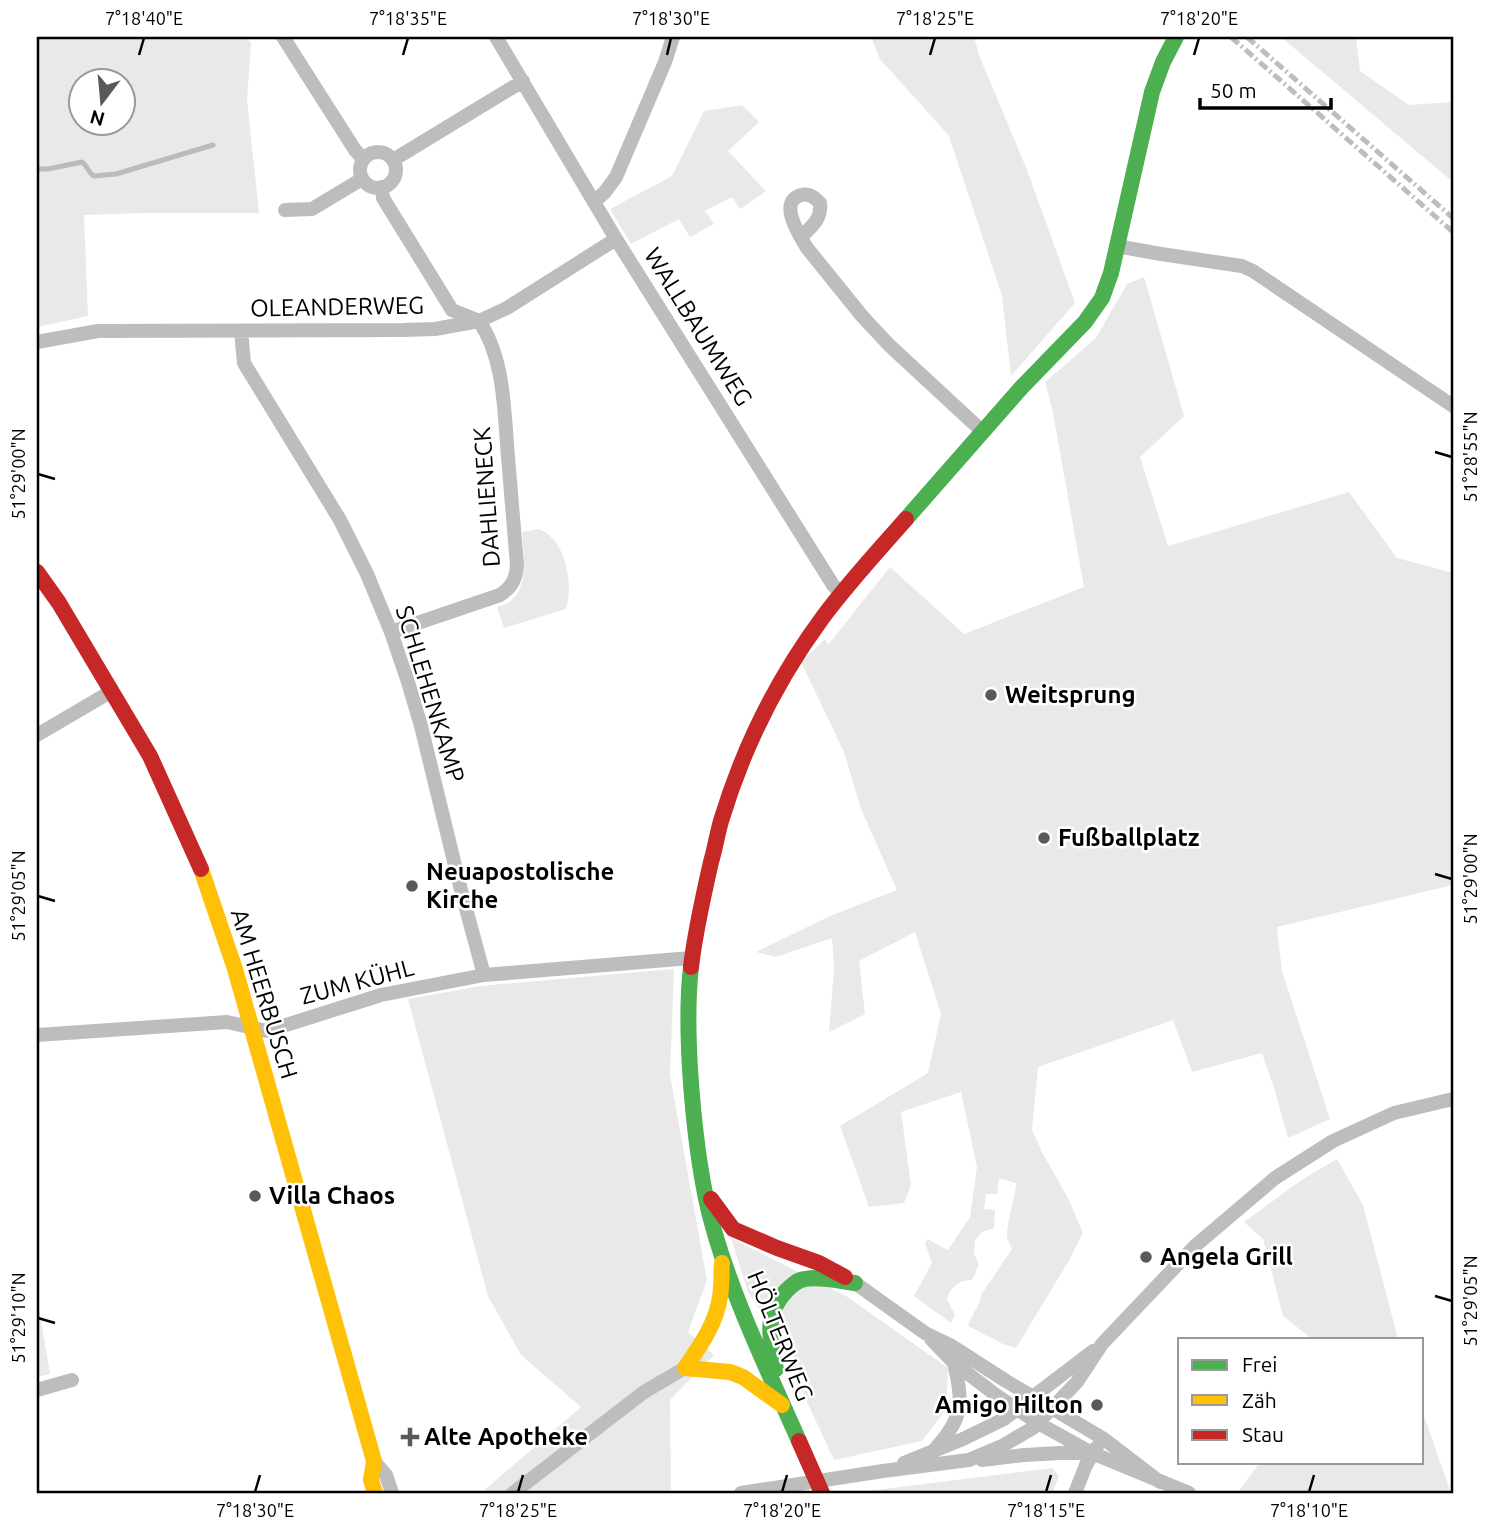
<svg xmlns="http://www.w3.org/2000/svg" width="1490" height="1530" font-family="Ubuntu,sans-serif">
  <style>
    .green { fill: #e9e9e9; fill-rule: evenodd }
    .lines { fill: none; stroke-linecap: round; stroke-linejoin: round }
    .stream { stroke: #bbb; stroke-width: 5 }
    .street { stroke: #bdbdbd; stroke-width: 14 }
    .fast { stroke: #4caf50; stroke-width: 16 }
    .slow { stroke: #ffc107; stroke-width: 16 }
    .jam { stroke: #c62828; stroke-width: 16 }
    .rail { stroke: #bdbdbd; stroke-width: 5; stroke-dasharray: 10 3.5 2 3.5; stroke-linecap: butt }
    .jam-bridge { stroke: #c62828; stroke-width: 16 }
    .ticks { fill: none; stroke: #000; stroke-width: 2.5 }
    .poi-dot { fill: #595959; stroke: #fff; stroke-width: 2.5 }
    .labels { text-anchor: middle; stroke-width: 5; stroke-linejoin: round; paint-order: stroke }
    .street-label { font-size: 24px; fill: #000; stroke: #fff }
    .poi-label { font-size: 24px; font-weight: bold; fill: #000; stroke: #fff; text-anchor: start }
    .neatline { fill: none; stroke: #000; stroke-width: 2.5 }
    .ticks-label { font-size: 18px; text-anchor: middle; fill: #000 }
  </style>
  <rect width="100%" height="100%" fill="#fff"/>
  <path class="green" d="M 37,37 L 247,37 L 251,43 L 247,100 L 259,213 L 143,213 L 84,215 L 88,316 L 37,327 ZM 80,80 L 122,80 L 122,122 L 80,122 Z
    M 871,37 L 974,37 L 979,55 L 1027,170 L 1075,303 L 1011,376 L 1002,296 L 949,136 L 880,59 Z
    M 1281,37 L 1356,37 L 1360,71 L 1409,105 L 1453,102 L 1453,182 Z
    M 742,105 L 759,122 L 728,151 L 766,191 L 740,209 L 732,197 L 705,211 L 714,224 L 690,237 L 679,219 L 631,244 L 610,209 L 672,176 L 704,111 Z
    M 1144,277 L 1184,416 L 1140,457 L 1168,546 L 1349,492 L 1397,558 L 1453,573 L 1453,885 L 1277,927 L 1282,971 L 1330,1119 L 1288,1138 L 1275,1091 L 1262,1053 L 1192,1072 L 1173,1020 L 1038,1067 L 1032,1130 L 1043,1154 L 1068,1198 L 1083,1233 L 1068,1262 L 1016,1348 L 1003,1344 L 968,1326 C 971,1316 981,1303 981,1295 L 1012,1249 C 1011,1247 1008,1240 1007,1238 C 1006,1222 1015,1200 1016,1183 L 999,1178 L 997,1194 L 986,1194 L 984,1209 L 995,1210 L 994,1228 L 982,1232 L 975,1240 L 974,1253 L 979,1265 L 972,1280 C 959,1280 951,1286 947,1299 L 955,1315 L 951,1323 L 914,1296 L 932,1263 L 925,1243 L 927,1239 L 948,1250 L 970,1217 L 977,1167 L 961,1092 L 901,1112 L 911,1185 L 904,1203 L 869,1207 L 840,1126 L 928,1073 L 941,1014 L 915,932 L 859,961 L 865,1014 L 829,1032 L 834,969 L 832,938 L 776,957 L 756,952 L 830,916 L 897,890 L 861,809 L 844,752 L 801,662 L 825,639 L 828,645 L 890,567 L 964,634 L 1084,587 L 1053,413 L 1045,382 L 1096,338 L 1127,284 Z
    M 539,529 C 566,539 574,585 566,609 L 504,628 L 497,607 C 501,606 505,605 508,603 C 530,588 523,554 522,532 Z
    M 674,969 L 670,1075 L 707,1280 L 688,1332 L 714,1355 L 670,1400 L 671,1490 L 664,1493 L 481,1493 L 581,1407 L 521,1355 L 488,1296 L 408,999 L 480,986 Z
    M 1337,1159 L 1363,1205 L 1398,1339 L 1312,1339 L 1283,1316 L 1263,1239 L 1244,1222 L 1303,1179 Z
    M 731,1238 L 846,1296 L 948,1368 L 946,1409 L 922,1441 L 834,1460 L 776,1335 L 748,1292 Z
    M 37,1296 L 50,1374 L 37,1377 Z
    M 1422,1410 L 1451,1493 L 1251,1493 L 1239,1491 L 1260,1462 L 1422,1462 Z
    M 1053,1468 L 1059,1477 L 1052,1493 L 852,1493 Z"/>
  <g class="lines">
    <path class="stream" d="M 37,169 L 48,169 L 82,162 C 88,166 88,173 94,176 L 116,174 L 213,145"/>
    <path class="street" d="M 283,37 L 355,150 L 363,159
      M 496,37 L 616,239 L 833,585 L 841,593
      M360 170a18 18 0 1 1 36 0a18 18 0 1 1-36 0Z
      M 393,160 L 523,81
      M 382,187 L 383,198 L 452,310 L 479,321
      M 594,202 L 605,192 L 616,177 L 665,62 L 673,37
      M 285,210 L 312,209 L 362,179
      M 801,237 C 812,226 822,219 820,203 C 814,197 809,193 801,195 C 777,202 800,236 807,248 L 862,316 L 889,345 L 983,432
      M 1116,246 L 1161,254 L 1242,266 L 1253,271 L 1453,406
      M 241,331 L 244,363 L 340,520 L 367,574 L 391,632 L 408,682 L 421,726 L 461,890 L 484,975
      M 37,342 L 98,331 L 403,330 L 435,329 L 479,321 L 507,308 L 616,239
      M 391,632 L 500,595 C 512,587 516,579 517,565 C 514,529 511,493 508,457 C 504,412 505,359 479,321
      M 37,735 L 112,691
      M 37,1035 L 227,1022 L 267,1031 L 381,995 L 484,975 L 691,958
      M 855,1283 L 925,1333 L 950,1345 L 1006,1381 L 1104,1439 L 1160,1482
      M 931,1339 L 954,1363 L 996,1395 L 1038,1423 L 1092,1453 L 1189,1493
      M 37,1390 L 72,1380
      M 936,1448 C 964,1417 963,1402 954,1363
      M 982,1460 L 1024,1455 L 1060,1453 L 1091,1453
      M 374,1461 L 386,1475 L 392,1493
      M 904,1463 L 963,1439 L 1004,1419 L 1093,1351
      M 513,1493 L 644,1392 L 685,1368
      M 741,1493 L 883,1471 L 969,1460 L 1002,1446 L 1033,1428 L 1077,1382 L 1102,1344 L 1195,1246 L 1275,1178 L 1333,1141 L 1394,1113 L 1453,1099
      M 1075,1493 L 1086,1465 L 1097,1447"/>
    <path class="fast" d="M 906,519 L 1021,388 L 1085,322 L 1102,298 L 1111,273 L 1152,92 L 1163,62 L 1176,37
      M 691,967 C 687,1001 688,1035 690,1069 C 693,1116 698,1165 709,1212 C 729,1291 766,1366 799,1441
      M 776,1369 C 770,1339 763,1314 787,1290 C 792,1285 797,1280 805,1279 C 821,1276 839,1281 855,1283"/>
    <path class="slow" d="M 201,869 L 235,969 L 374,1461 L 371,1480 L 375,1493
      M 685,1368 C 700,1346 716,1324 720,1297 C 722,1286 721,1274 722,1263
      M 685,1368 L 730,1372 L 743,1377 L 782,1405"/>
    <path class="jam" d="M 37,572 L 59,603 L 150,756 L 201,869
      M 691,967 C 695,932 703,897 711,862 C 715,849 717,835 721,821 C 743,748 778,678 823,617 C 849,582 878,551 906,519
      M 711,1199 L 733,1229 L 777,1248 L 819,1263 L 845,1277"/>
    <path class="rail" d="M 1231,37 L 1453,232
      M 1247,37 L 1453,218"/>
    <path class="jam-bridge" d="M 799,1441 L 822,1493"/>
  </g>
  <path class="ticks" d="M 139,55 L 144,38M 403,55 L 408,38M 667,55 L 671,38M 930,55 L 935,38M 1194,55 L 1199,38M 1435,452 L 1452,457M 38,474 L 55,479M 1435,874 L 1452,879M 38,896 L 55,901M 1435,1296 L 1452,1301M 38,1318 L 55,1323M 255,1492 L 260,1475M 518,1492 L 523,1475M 782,1492 L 787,1475M 1046,1492 L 1051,1475M 1309,1492 L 1314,1475"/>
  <g class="poi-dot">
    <circle cx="991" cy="695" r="7"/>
    <circle cx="1044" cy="838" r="7"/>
    <circle cx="412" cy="886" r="7"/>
    <circle cx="255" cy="1196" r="7"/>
    <circle cx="1146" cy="1257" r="7"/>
    <circle cx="1097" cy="1405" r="7"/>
    <path d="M406.5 1426.5h7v7h7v7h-7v7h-7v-7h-7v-7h7z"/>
  </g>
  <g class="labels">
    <g class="street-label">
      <text transform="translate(337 307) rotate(-1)" y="8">OLEANDERWEG</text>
      <text transform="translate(698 327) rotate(58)" y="8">WALLBAUMWEG</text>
      <text transform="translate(487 497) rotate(-94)" y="8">DAHLIENECK</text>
      <text transform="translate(430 694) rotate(73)" y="8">SCHLEHENKAMP</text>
      <text transform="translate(357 982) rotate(-15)" y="8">ZUM KÜHL</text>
      <text transform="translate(264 994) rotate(73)" y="8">AM HEERBUSCH</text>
      <text transform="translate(780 1336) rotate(68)" y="8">HÖLTERWEG</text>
    </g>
    <g class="poi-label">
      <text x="1005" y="703">Weitsprung</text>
      <text x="1058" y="846">Fußballplatz</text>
      <text x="426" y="880">Neuapostolische<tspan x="426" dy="28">Kirche</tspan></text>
      <text x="269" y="1204">Villa Chaos</text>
      <text x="1160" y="1265">Angela Grill</text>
      <text x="1083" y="1413" text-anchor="end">Amigo Hilton</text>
      <text x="424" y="1445">Alte Apotheke</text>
    </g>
  </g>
  <rect width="1490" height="1530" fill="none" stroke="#ffffff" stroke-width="77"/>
  <rect x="1178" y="1338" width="245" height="126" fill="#ffffff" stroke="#999999" stroke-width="2"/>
  <rect x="1192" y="1360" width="35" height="10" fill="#4caf50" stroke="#999999" stroke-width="2"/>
  <text x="1242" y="1372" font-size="21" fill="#000000">Frei</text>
  <rect x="1192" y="1395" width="35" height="10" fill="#ffc107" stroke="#999999" stroke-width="2"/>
  <text x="1242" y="1408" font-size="21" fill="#000000">Zäh</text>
  <rect x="1192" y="1430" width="35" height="10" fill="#c62828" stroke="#999999" stroke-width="2"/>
  <text x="1242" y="1442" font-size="21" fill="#000000">Stau</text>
  <g transform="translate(102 102) rotate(196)"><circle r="33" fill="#ffffff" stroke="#999999" stroke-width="2"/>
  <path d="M0-5L12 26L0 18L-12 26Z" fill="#595959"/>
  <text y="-10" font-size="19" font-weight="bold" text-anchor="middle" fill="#000000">N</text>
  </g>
  <path d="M1200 98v10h131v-10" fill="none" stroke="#000000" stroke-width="3.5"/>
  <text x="1210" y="98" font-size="21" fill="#000000" stroke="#ffffff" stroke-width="5" paint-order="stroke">50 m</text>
  <rect x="38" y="38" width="1414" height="1454" class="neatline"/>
  <g class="ticks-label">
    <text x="144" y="25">7°18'40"E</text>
    <text x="408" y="25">7°18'35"E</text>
    <text x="671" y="25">7°18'30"E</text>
    <text x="935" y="25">7°18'25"E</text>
    <text x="1199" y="25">7°18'20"E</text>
    <text transform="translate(1471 457) rotate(-90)" y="6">51°28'55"N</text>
    <text transform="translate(19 474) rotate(-90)" y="6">51°29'00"N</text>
    <text transform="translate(1471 879) rotate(-90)" y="6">51°29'00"N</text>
    <text transform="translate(19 896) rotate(-90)" y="6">51°29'05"N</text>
    <text transform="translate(1471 1301) rotate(-90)" y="6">51°29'05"N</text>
    <text transform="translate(19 1318) rotate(-90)" y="6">51°29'10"N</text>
    <text x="255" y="1517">7°18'30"E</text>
    <text x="518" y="1517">7°18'25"E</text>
    <text x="782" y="1517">7°18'20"E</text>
    <text x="1046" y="1517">7°18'15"E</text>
    <text x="1309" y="1517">7°18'10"E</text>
  </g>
</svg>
